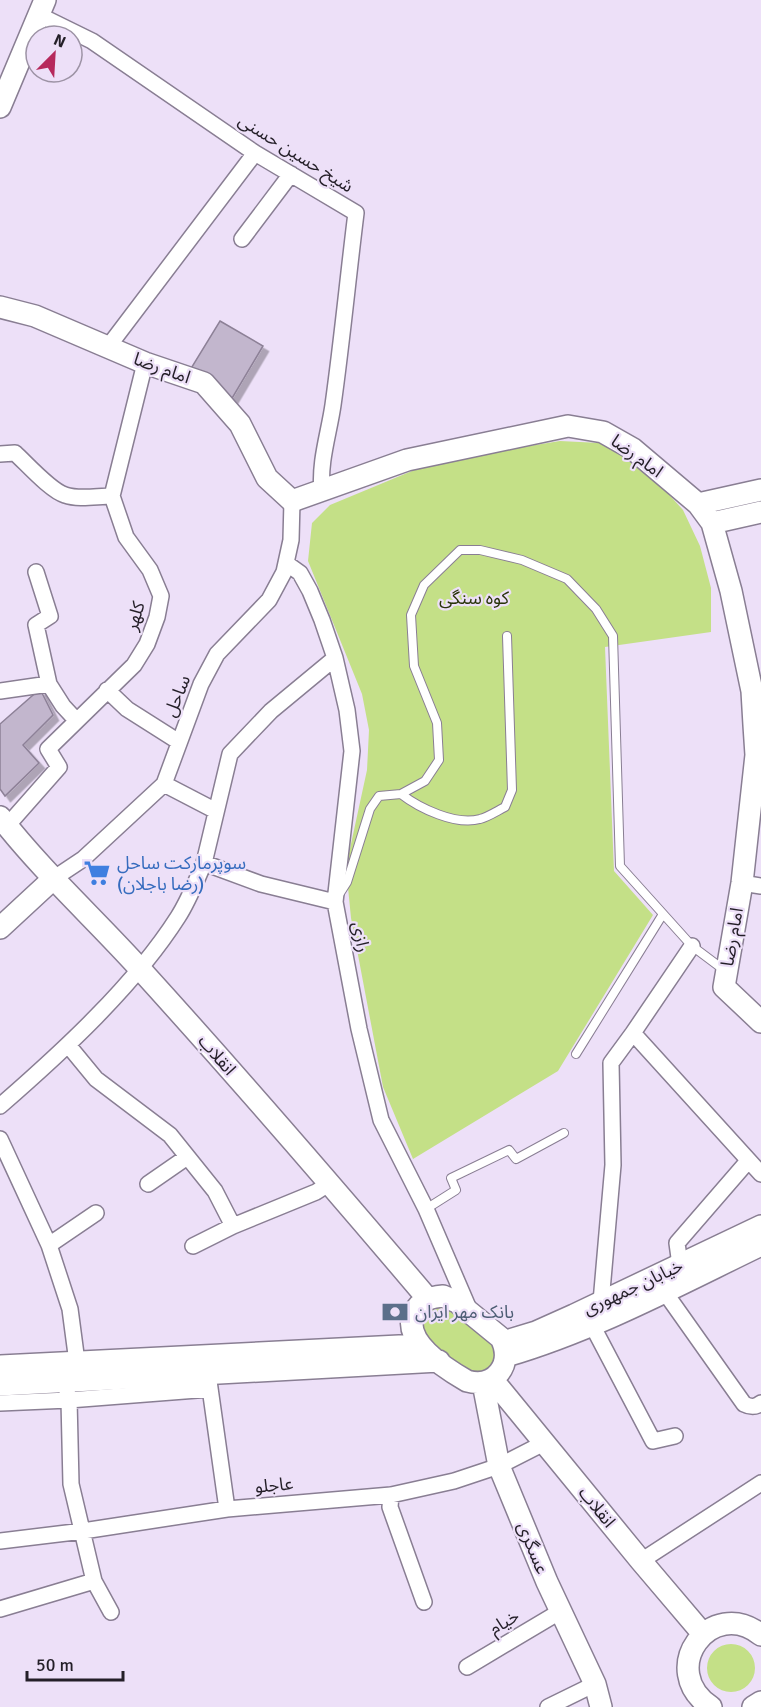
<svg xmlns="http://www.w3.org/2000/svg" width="761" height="1707" font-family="Signika,'Noto Sans Arabic',sans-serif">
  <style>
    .green { fill: #c4e087 }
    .building { fill: #c2b6cd; stroke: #8d8197; stroke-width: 1.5; filter: url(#shadow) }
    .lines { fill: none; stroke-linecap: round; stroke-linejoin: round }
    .lane-casing { stroke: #897e93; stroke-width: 10 }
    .street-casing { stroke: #897e93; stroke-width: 18 }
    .secondary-casing { stroke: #897e93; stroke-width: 24 }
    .lane { stroke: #fff; stroke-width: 8 }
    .street { stroke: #fff; stroke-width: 15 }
    .secondary { stroke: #fff; stroke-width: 21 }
    .labels { text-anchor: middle; stroke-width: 4.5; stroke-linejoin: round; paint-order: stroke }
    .street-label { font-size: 18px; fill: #241f28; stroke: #ede0f8 }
    .park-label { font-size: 18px; fill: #29340a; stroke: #ede0f8 }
    .shop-label { font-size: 18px; fill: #366cbe; stroke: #ede0f8; text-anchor: start }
    .service-label { font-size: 18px; fill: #4e5e75; stroke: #ede0f8; text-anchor: start }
  </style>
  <defs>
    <filter id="shadow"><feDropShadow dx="5.5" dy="5.5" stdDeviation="0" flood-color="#0004"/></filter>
  </defs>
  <rect width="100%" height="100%" fill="#ede0f8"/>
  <path class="green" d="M 560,441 L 600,443 L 631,460 L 664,489 L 683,510 L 700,546 L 711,588 L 711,632 L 605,647 L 614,871 L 653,915 L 558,1071 L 413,1159 L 383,1087 L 351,918 L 346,867 L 367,770 L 369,730 L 362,694 L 308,561 L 312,523 L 330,505 L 436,461 Z
    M 442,1303 L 495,1342 L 497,1366 L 475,1376 L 422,1338 L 421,1314 Z
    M707 1668a24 24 0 1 1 48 0a24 24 0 1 1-48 0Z"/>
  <path class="building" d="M 220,321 L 263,346 L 231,400 L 190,370 Z
    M 40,689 L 53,715 L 23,745 L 39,763 L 5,796 L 0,789 L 0,724 Z"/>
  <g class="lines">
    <g class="lane-casing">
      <path id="lane" d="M 401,794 C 419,808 456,826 480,819 C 488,817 497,811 505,807 L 512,790 L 507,636
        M 340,893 L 347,882 L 370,809 L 379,796 L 401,794 L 425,781 L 439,760 L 437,723 L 414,666 L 411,615 L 424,585 L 460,550 L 480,550 L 522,560 L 567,579 L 596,609 L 613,636 L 620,866 L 692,946 L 724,970
        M 576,1054 L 663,914
        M 426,1209 L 456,1190 L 451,1178 L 509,1150 L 516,1159 L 564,1133"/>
    </g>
    <g class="street-casing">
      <path id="street" d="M 39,15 L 92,41 L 255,153 L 356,213 C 348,277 342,341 333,405 C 329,433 319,462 322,491
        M 242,239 L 291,174
        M 108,347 L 255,153
        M 0,454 L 15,453 C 27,464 51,491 65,495 C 79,500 97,496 112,496
        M 112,496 L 145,363
        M 286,563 L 300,573 L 310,591 L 322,620 L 335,658 L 347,710 L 352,751 L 335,902 L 359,1029 L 381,1120 L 426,1209 L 469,1309
        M 36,572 L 50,616 L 36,625 L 49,684 L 63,706 L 76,720
        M 335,658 L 271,711 L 230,754 L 204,863 L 261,884 L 335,902
        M 107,690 L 127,709 L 179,742
        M 0,691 L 49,684
        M 164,784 L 216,811
        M 7,826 L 59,767 L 48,749 L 134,665 L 147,644 L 157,617 L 161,596 L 150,570 L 126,537 L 112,496
        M 53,879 L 83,859 L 164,784 L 201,684 L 217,654 L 269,600 L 284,572 L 291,540 L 292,501
        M 742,883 L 761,886
        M 633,1033 L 761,1174
        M 68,1045 L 96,1079 L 170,1135 L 215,1191 L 233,1226
        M 0,1106 C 62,1052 134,986 178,917 C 189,900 196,881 204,863
        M 0,1139 L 49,1245 L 70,1309 L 77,1362
        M 148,1184 L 187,1157
        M 49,1245 L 96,1213
        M 193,1246 L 233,1226 L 316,1192 L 330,1183
        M 680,1265 L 677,1243 L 748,1161
        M 664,1291 L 744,1404 C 750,1407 755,1408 761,1403
        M 601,1302 L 613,1165 L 611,1063 L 633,1033 L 692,946
        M 592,1325 L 653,1441 L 675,1436
        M 209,1381 L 227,1509
        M 65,1382 L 69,1400 L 71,1484 L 94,1581 L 111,1612
        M 0,1403 L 69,1400 L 210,1389
        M 391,1495 L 390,1507 L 424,1602
        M 0,1541 L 83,1531 L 227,1509 L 391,1495 L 454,1481 L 499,1466 L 544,1443
        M 641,1561 L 761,1483
        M 0,1609 L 94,1581
        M 467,1667 L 561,1611
        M 548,1707 L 595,1684"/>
    </g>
    <g class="secondary-casing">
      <path id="secondary" d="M 0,107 L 45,0
        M 0,307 L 35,316 L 145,363 L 204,383 L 240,424 L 267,478 L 292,501 L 407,460 L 568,426 L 603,432 L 633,449 L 698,504 L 712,523 L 731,591 L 752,691 L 754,725 L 756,755 L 742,883 L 724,987 L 761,1022
        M 698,504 L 761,490
        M 712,523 L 761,512
        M 0,817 C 43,872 95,919 141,970 C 239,1078 334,1188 428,1299
        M 0,928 L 53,879
        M 443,1296 L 457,1302 L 501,1338 C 514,1364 495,1389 467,1381 C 446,1369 399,1340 415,1311 C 421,1300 431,1297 443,1296 Z
        M 503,1342 L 536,1332 L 574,1315 L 761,1226
        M 506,1356 C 595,1330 678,1285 761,1245
        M 0,1366 L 419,1345
        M 492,1379 L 641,1561 L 703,1634
        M 483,1383 L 499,1466 L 547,1582 L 595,1684 L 601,1707
        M 0,1385 L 439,1361
        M 711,1707 C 656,1670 711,1595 761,1635
        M 753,1707 L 761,1702"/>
    </g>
    <use href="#lane" class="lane"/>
    <use href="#street" class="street"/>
    <use href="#secondary" class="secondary"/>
  </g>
  <defs>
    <g id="supermarket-bare" transform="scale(2.07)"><path d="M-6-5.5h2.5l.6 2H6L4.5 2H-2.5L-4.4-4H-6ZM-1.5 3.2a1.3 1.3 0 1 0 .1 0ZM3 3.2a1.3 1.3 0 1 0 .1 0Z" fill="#3f7fe0" stroke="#ede0f8" stroke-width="2.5" paint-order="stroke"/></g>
    <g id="bank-bare" transform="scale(2.07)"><path d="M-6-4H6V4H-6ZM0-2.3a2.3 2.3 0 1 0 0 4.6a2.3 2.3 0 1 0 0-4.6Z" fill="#5c6f8a" stroke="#ede0f8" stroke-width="2.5" paint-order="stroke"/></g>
  </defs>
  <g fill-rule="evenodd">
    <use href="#supermarket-bare" x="97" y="873"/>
    <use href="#bank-bare" x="395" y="1312"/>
  </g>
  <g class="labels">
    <g class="street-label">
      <text transform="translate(296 153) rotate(32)" y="6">شیخ حسین حسنی</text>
      <text transform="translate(162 368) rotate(20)" y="6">امام رضا</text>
      <text transform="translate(637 456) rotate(36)" y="6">امام رضا</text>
      <text transform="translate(135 616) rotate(-73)" y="6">کلهر</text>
      <text transform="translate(177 696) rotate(-68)" y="6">ساحل</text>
      <text transform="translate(361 937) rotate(79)" y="6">رازی</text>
      <text transform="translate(732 937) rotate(-80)" y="6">امام رضا</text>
      <text transform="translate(217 1055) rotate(49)" y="6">انقلاب</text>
      <text transform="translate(633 1287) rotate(-25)" y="6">خیابان جمهوری</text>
      <text transform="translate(274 1485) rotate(-5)" y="6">عاجلو</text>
      <text transform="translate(597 1507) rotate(51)" y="6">انقلاب</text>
      <text transform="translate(533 1548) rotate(68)" y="6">عسگری</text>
      <text transform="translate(504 1622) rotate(-31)" y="6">خیام</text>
    </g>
    <g class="park-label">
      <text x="474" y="604">کوه سنگی</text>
    </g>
    <g class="shop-label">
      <text x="117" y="869">سوپرمارکت ساحل<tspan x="117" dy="21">(رضا باجلان)</tspan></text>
    </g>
    <g class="service-label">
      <text x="415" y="1318">بانک مهر ایران</text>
    </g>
  </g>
  <g transform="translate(54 54) rotate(24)"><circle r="28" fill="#ede0f8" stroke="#9d93a5" stroke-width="1.5"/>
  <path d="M0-4.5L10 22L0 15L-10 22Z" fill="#b6295c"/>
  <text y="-9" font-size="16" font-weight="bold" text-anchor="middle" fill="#241f28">N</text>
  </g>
  <path d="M27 1671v9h96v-9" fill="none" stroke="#241f28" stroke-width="3"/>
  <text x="36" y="1671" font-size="18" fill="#241f28" stroke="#ede0f8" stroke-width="4.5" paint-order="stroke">50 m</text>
</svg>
